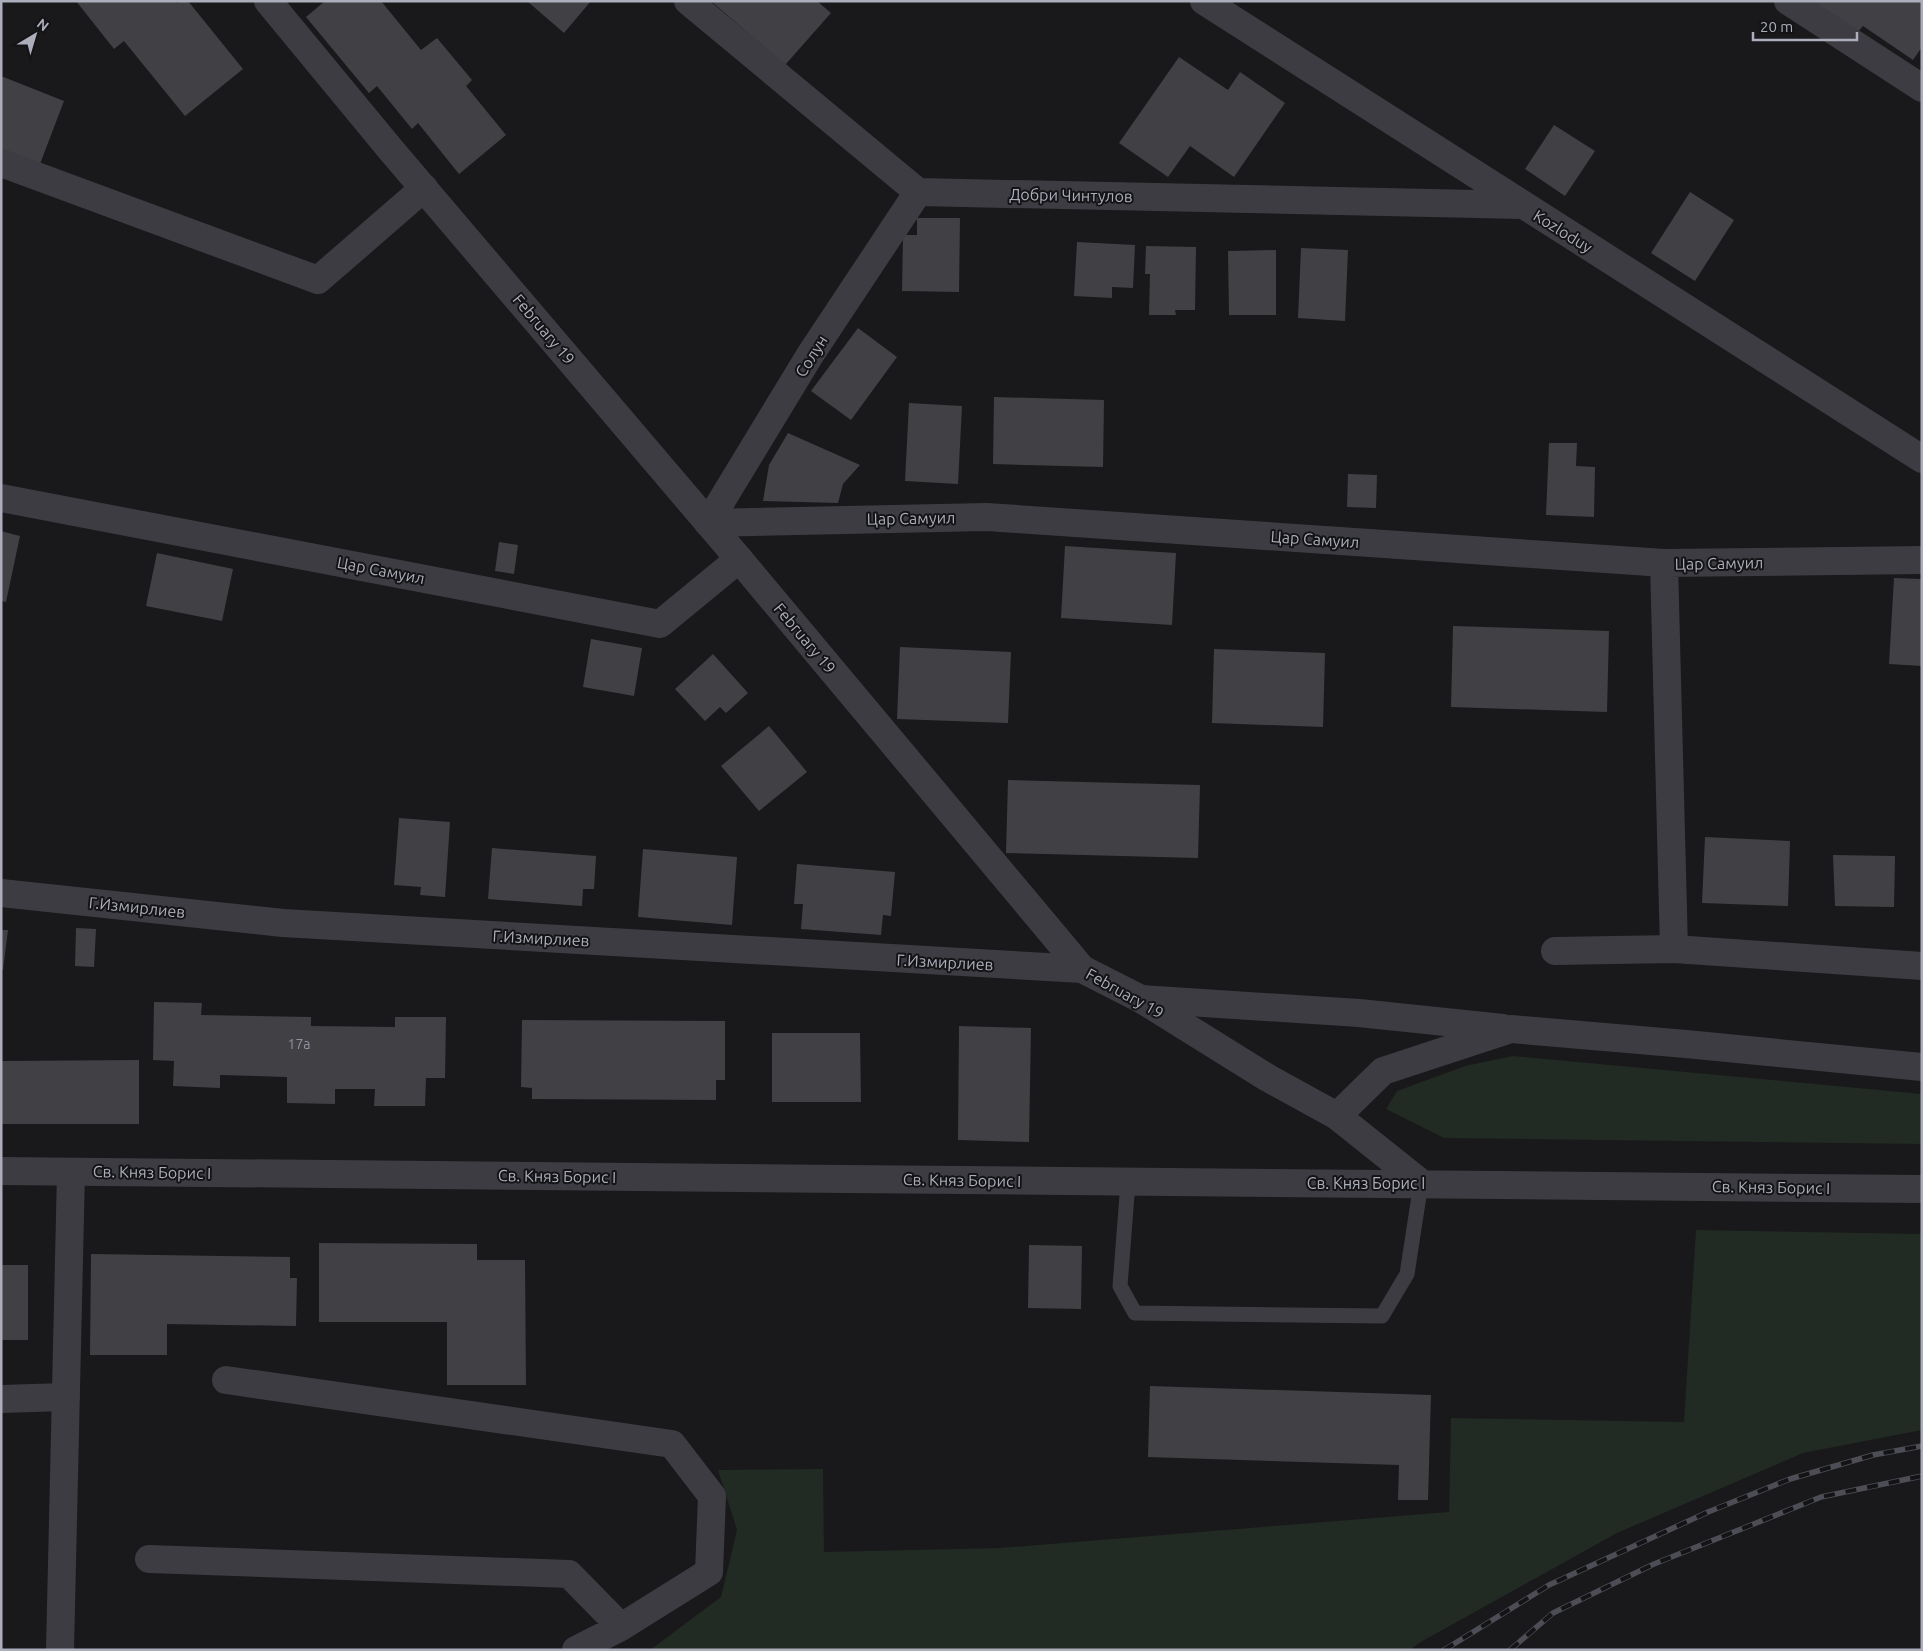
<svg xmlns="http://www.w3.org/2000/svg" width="1923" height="1651" font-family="Ubuntu,sans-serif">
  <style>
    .green { fill: #212a23 }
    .building { fill: #414145 }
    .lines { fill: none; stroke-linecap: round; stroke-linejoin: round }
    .service { stroke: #3c3c42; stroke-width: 15 }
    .minor { stroke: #3c3c42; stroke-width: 28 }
    .tertiary { stroke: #3c3c42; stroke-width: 28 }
    .rail-casing { stroke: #4d4e55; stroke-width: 5.5 }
    .rail { stroke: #141416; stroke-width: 4; stroke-dasharray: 11; stroke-linecap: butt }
    .labels { text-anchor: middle; stroke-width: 4; stroke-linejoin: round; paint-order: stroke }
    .number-label { font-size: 14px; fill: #91939e }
    .street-label { font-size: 16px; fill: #acaebb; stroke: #141416 }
  </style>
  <rect width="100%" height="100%" fill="#19191b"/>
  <path class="green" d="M 1513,1056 L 1922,1094 L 1922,1144 L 1444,1138 L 1386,1109 L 1397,1091 L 1465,1066 Z
    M 1696,1230 L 1922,1234 L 1922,1430 L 1803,1453 L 1617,1533 L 1419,1643 L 1410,1650 L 650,1650 L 721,1597 L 737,1530 L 718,1470 L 823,1469 L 824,1552 L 1000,1548 L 1449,1512 L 1451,1418 L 1684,1422 Z"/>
  <path class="building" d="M 76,1 L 175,1 L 177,3 L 179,1 L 188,1 L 243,69 L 185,116 L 124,41 L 114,49 Z
    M 325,1 L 381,1 L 421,50 L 437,38 L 472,80 L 466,86 L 506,135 L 459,174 L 418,123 L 412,129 L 377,86 L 369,93 L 306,17 Z
    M 527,1 L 591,1 L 564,33 Z
    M 711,1 L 817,1 L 831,13 L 785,65 Z
    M 1810,1 L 1922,1 L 1922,47 L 1913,60 L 1863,26 L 1857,33 Z
    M 1179,57 L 1228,90 L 1240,72 L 1285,103 L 1234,177 L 1190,146 L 1168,177 L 1119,143 Z
    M 1,76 L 64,101 L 40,164 L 1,149 Z
    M 1554,125 L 1595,151 L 1565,196 L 1525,169 Z
    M 1690,192 L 1734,220 L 1695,281 L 1651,253 Z
    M 917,218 L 960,218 L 959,292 L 902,291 L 903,235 L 917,235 Z
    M 1077,242 L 1135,245 L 1133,288 L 1112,287 L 1112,298 L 1074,296 Z
    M 1146,246 L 1196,247 L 1195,310 L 1175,310 L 1176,315 L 1149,315 L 1150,274 L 1145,274 Z
    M 1301,248 L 1348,250 L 1345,321 L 1298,318 Z
    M 1276,250 L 1276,315 L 1229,315 L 1228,251 Z
    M 858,328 L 897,357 L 851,420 L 811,391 Z
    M 994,397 L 1104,400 L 1103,467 L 993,464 Z
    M 909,403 L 962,406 L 958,484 L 905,481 Z
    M 788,433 L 860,465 L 843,484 L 838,503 L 763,501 L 769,465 Z
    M 1549,443 L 1577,443 L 1576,466 L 1595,467 L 1594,517 L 1546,515 Z
    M 1348,474 L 1377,475 L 1376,508 L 1347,507 Z
    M 1,531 L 20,536 L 6,602 L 1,601 Z
    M 499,542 L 518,545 L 514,574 L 495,571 Z
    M 1065,546 L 1176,553 L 1172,625 L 1061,618 Z
    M 157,553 L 233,569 L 222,621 L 146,606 Z
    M 1894,578 L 1922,579 L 1922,666 L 1889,664 Z
    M 1453,626 L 1609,631 L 1607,712 L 1451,707 Z
    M 591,639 L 642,648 L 634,696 L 583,687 Z
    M 900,647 L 1011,652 L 1008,723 L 897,719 Z
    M 1214,649 L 1325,653 L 1323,727 L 1212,723 Z
    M 713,654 L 748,693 L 726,713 L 720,707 L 705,721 L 675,689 Z
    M 769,726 L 807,772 L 759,811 L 721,766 Z
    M 1008,780 L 1200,785 L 1198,858 L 1006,853 Z
    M 399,818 L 450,822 L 445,897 L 420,895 L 421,887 L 394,885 Z
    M 1705,837 L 1790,841 L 1788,906 L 1702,903 Z
    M 492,848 L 596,856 L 594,889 L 583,889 L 582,906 L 488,899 Z
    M 643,849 L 737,857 L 732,925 L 638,917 Z
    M 1833,855 L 1895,856 L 1894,907 L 1835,906 Z
    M 797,864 L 895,872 L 891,916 L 883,915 L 881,935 L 801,929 L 803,904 L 794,904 Z
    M 76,928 L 96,929 L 94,967 L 75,966 Z
    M 1,930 L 8,930 L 3,970 L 1,970 Z
    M 154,1002 L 202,1003 L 201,1015 L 311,1017 L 311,1026 L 395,1027 L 395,1017 L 446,1017 L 445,1078 L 426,1078 L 425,1106 L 374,1106 L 375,1089 L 335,1089 L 335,1104 L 287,1103 L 287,1077 L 220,1075 L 220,1088 L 173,1086 L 174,1061 L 153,1060 Z
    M 522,1020 L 725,1021 L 725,1080 L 716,1080 L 716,1100 L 532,1099 L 532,1088 L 521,1087 Z
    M 959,1026 L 1031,1028 L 1029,1142 L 958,1140 Z
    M 772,1033 L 860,1033 L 861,1102 L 772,1102 Z
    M 139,1060 L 139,1124 L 1,1124 L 1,1061 Z
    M 319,1243 L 477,1244 L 477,1260 L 525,1260 L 526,1385 L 447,1385 L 447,1322 L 319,1322 Z
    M 1029,1245 L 1082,1246 L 1081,1309 L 1028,1308 Z
    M 91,1254 L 290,1257 L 290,1278 L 297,1278 L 296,1326 L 167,1324 L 167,1355 L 90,1355 Z
    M 1,1265 L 28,1265 L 28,1340 L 1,1340 Z
    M 1150,1386 L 1431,1395 L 1428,1500 L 1398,1500 L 1399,1465 L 1148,1457 Z"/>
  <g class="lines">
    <path class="service" d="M 1128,1182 L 1120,1286 L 1135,1313 L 1382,1316 L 1407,1274 L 1421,1183"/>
    <path class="minor" d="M 688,1 L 918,192 L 1522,205
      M 1204,1 L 1922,459
      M 1788,1 L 1922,88
      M 1,163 L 318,280 L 424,188
      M 1,498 L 660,624 L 739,559
      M 708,523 L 987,517 L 1664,563 L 1922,560
      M 708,523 L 810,355 L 918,192
      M 1664,563 L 1674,949
      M 1,893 L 283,923 L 1082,969
      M 1555,951 L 1674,949 L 1922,966
      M 1141,999 L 1359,1013 L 1503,1028
      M 1337,1116 L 1383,1071 L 1511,1029 L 1686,1044 L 1922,1067
      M 226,1380 L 672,1444 L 712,1496 L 709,1572 L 621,1627 L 576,1650
      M 1,1399 L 66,1397
      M 149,1559 L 569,1574 L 621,1627
      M 60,1650 L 71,1172"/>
    <path class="tertiary" d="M 268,1 L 391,150 L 739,559 L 1082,969 L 1141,999 L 1268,1078 L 1337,1116 L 1421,1183
      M 1,1171 L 1922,1189"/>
    <g class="rail-casing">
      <path id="rail" d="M 1444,1650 L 1549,1585 L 1708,1512 L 1790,1479 L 1873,1455 L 1922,1446
        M 1510,1650 L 1553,1613 L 1654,1564 L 1821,1497 L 1922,1476"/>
    </g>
    <use href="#rail" class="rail"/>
  </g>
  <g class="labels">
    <g class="number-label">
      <text x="299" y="1049">17a</text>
    </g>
    <g class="street-label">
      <text transform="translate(1071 195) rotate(1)" y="6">Добри Чинтулов</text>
      <text transform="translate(1563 231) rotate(32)" y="6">Kozloduy</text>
      <text transform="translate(544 329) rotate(50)" y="6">February 19</text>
      <text transform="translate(811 356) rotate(-58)" y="6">Солун</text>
      <text transform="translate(911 518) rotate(-1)" y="6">Цар Самуил</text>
      <text transform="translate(1315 539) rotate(4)" y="6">Цар Самуил</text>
      <text transform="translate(1719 563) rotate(-1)" y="6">Цар Самуил</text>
      <text transform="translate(381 570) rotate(11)" y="6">Цар Самуил</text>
      <text transform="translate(805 638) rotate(50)" y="6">February 19</text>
      <text transform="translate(137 907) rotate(6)" y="6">Г.Измирлиев</text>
      <text transform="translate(541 938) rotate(3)" y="6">Г.Измирлиев</text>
      <text transform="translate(945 962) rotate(3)" y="6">Г.Измирлиев</text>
      <text transform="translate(1125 993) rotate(29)" y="6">February 19</text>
      <text transform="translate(152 1172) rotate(1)" y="6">Св. Княз Борис I</text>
      <text transform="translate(557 1176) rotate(1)" y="6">Св. Княз Борис I</text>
      <text transform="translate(962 1180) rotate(1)" y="6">Св. Княз Борис I</text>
      <text x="1366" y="1189">Св. Княз Борис I</text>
      <text transform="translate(1771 1187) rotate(1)" y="6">Св. Княз Борис I</text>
    </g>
  </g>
  <rect width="1923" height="1651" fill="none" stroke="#acaebb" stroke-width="5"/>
  <g transform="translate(35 35) rotate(38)" stroke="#141416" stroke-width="4" paint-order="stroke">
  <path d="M0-4L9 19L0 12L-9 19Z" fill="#acaebb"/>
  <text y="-8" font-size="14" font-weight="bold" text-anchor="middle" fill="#acaebb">N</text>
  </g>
  <path d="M1753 32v8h104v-8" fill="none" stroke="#acaebb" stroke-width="2.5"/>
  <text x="1760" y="32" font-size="15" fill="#acaebb" stroke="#141416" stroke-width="4" paint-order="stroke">20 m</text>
</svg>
